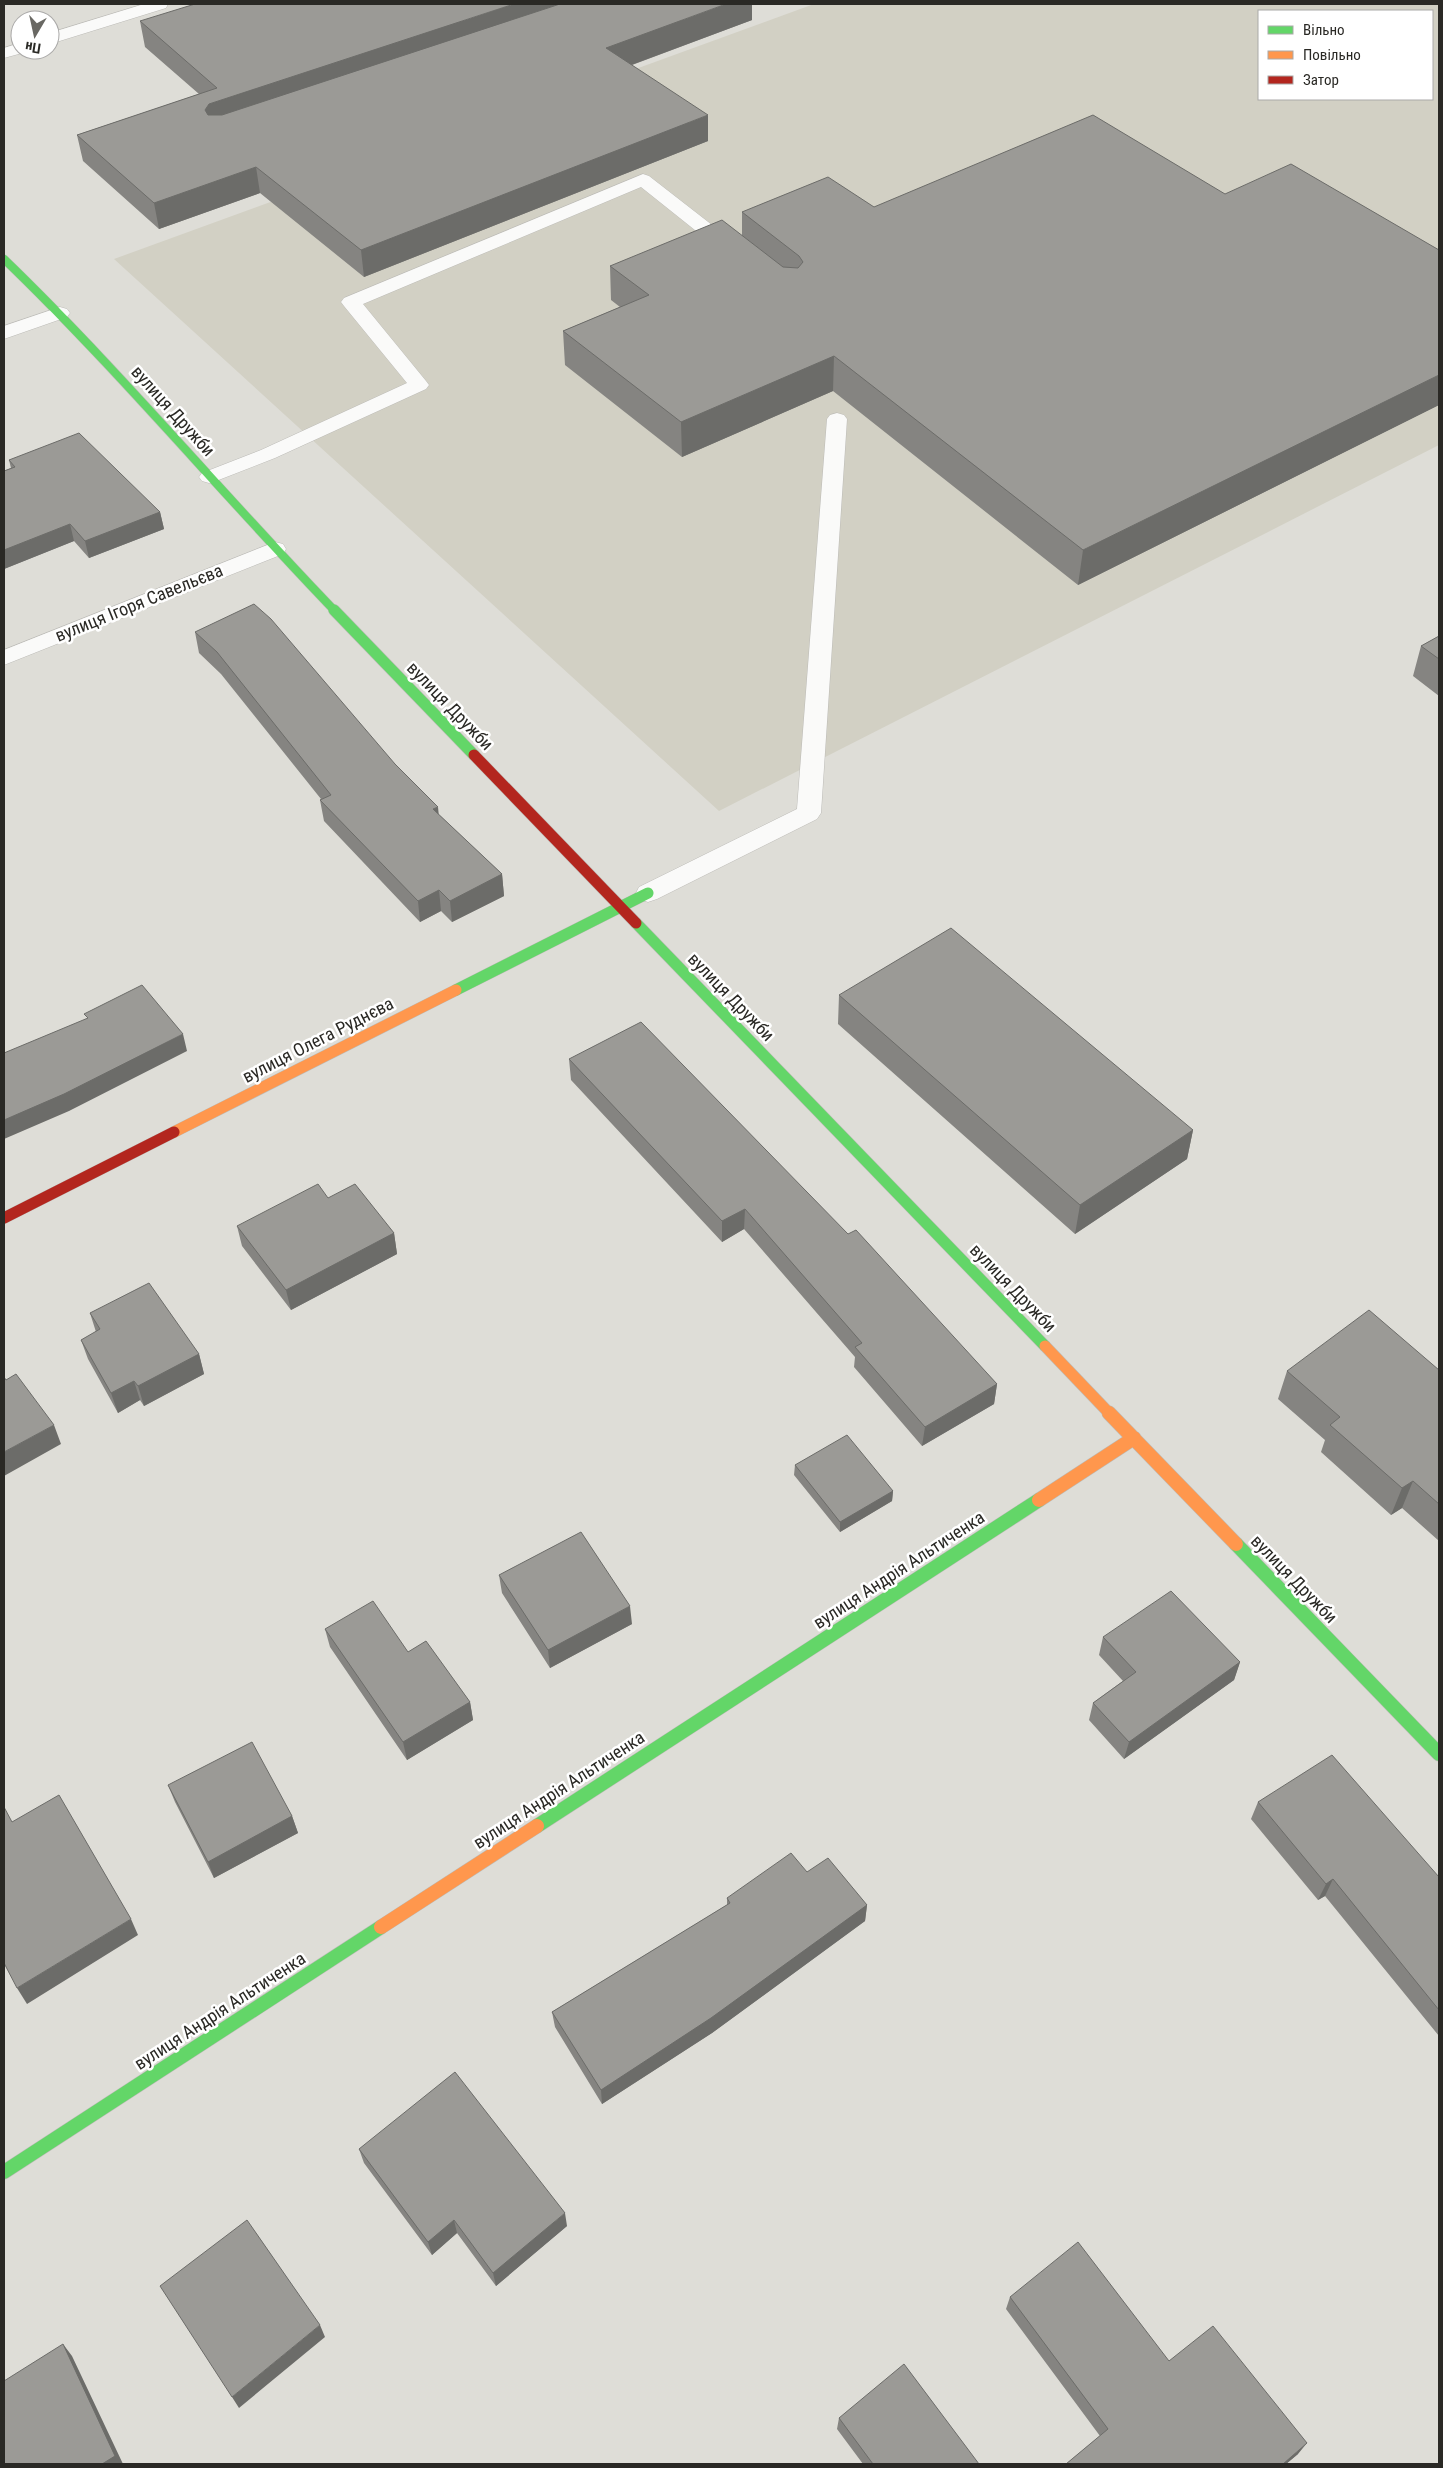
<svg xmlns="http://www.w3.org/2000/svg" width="1443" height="2468" font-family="'Roboto Condensed',sans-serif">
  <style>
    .built { fill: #d2d0c4; fill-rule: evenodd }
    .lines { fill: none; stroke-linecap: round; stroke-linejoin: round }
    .lane-casing { stroke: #bcbbb7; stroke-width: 1 }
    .street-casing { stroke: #bcbbb7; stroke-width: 1 }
    .fast-far2-casing { stroke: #bcbbb7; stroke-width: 9 }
    .fast-far1-casing { stroke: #bcbbb7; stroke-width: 12 }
    .fast-casing { stroke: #bcbbb7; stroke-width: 15 }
    .slow-far1-casing { stroke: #bcbbb7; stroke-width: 12 }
    .slow-casing { stroke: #bcbbb7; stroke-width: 15 }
    .jam-casing { stroke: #bcbbb7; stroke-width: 12 }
    .lane { fill: #fafaf9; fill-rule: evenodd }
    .street { fill: #fafaf9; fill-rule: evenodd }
    .fast-far2 { stroke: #63d668; stroke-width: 8 }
    .fast-far1 { stroke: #63d668; stroke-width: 11 }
    .fast { stroke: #63d668; stroke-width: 14 }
    .slow-far1 { stroke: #ff974d; stroke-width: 11 }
    .slow { stroke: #ff974d; stroke-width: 14 }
    .jam { stroke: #b3261e; stroke-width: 11 }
    .wall { fill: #858481 }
    .shaded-wall { fill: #6c6c69 }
    .building { fill: #9b9a96; stroke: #6c6c69 }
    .labels { text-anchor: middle; stroke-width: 5; stroke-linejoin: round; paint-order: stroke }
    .street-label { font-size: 18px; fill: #2a2925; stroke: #fff }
  </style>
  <rect width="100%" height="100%" fill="#deddd7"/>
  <path class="built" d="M 814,4 L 1439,4 L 1439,445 L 719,811 L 114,259 ZM 1259,11 L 1432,11 L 1432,99 L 1259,99 Z"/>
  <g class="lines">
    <g class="lane-casing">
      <path id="lane" d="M 144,4 L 168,4 L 166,8 L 50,44 L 50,33 Z
        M 20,43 L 20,50 L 27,50 L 26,52 L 4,58 L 4,48 Z
        M 643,174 L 649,176 L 739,246 L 741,250 L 739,254 L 725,254 L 641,187 L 363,304 L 426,381 L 429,385 L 426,389 L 275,458 L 216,481 L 209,483 L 202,481 L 199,477 L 202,473 L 261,450 L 407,383 L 344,306 L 341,302 L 344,298 Z
        M 837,413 L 844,415 L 847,419 L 821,813 L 817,819 L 657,899 L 648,902 L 639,899 L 636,893 L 639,887 L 797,809 L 827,419 L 830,415 Z"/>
    </g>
    <g class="street-casing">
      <path id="street" d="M 60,307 L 67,309 L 70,313 L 67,317 L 4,339 L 4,326 Z
        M 275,542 L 283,544 L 286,549 L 283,554 L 4,665 L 4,650 Z"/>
    </g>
    <g class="fast-far2-casing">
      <path id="fast-far2" d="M 4,259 C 120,371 223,495 335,611"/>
    </g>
    <g class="fast-far1-casing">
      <path id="fast-far1" d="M 334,610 L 474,755
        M 636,923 L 1045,1346
        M 456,990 L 648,893"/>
    </g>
    <g class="fast-casing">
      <path id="fast" d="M 1236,1544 L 1439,1754
        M 537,1826 L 1039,1500
        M 4,2172 L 381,1927"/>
    </g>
    <g class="slow-far1-casing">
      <path id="slow-far1" d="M 174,1132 L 456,990
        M 1045,1346 L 1110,1414"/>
    </g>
    <g class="slow-casing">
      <path id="slow" d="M 1109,1413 L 1236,1544
        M 1039,1500 L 1134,1438
        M 381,1927 L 537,1826"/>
    </g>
    <g class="jam-casing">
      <path id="jam" d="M 474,755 L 636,923
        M 4,1218 L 174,1132"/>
    </g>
    <use href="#lane" class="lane"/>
    <use href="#street" class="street"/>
    <use href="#fast-far2" class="fast-far2"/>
    <use href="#fast-far1" class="fast-far1"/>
    <use href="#fast" class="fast"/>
    <use href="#slow-far1" class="slow-far1"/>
    <use href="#slow" class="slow"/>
    <use href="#jam" class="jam"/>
  </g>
  <path class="wall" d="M 752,20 L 632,65 L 708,141 L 364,277 L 260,193 L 159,229 L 83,161 L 77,135 L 199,94 L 145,47 L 140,21 Z
    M 1225,194 L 1439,250 L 1439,405 L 1078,585 L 833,391 L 682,457 L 565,365 L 563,331 L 620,307 L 611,300 L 610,266 L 742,235 L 742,212 Z
    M 9,460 L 160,512 L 164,529 L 89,558 L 74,541 L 4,569 L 4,471 L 11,468 Z
    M 195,632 L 395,764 L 438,814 L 502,874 L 504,896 L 452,922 L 441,911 L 420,922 L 324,821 L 320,800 L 321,799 L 221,674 L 199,653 Z
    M 1439,636 L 1439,696 L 1413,676 L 1421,646 Z
    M 839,995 L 1193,1130 L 1187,1159 L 1075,1234 L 838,1024 Z
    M 569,1059 L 848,1234 L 997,1384 L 994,1404 L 922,1446 L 854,1367 L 855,1357 L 744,1229 L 722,1242 L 571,1080 Z
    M 328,1198 L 394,1233 L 397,1254 L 291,1310 L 242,1246 L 237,1226 Z
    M 90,1313 L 199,1354 L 204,1374 L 144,1406 L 140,1400 L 118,1413 L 88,1359 L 81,1340 L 96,1332 Z
    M 1439,1370 L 1439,1541 L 1402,1508 L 1391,1515 L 1321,1452 L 1325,1440 L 1278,1399 L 1287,1371 Z
    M 795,1465 L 893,1491 L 892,1501 L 840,1532 L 794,1475 Z
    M 499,1575 L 632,1624 L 550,1668 L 502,1593 Z
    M 325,1629 L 408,1652 L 470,1702 L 473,1720 L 407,1760 L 330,1647 Z
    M 1103,1637 L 1240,1662 L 1234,1680 L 1124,1759 L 1089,1720 L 1093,1703 L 1123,1681 L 1099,1655 Z
    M 168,1785 L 292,1816 L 298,1833 L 214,1878 L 175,1802 Z
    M 1258,1802 L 1439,1877 L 1439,2036 L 1325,1896 L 1318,1900 L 1251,1819 Z
    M 807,1872 L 867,1905 L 865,1921 L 712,2033 L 602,2104 L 555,2027 L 552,2012 L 727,1905 L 727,1898 Z
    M 359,2149 L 567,2226 L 496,2286 L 457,2233 L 432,2255 L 364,2163 Z
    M 1010,2297 L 1169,2361 L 1298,2454 L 1286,2464 L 1066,2464 L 1100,2436 L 1006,2309 Z
    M 839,2418 L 979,2464 L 863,2464 L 837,2429 Z"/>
  <path class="shaded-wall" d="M 514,4 L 580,4 L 213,130 L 205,110 L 209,104 Z
    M 726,4 L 752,4 L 752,20 L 607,74 L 606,48 Z
    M 708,115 L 708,141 L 364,277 L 361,250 Z
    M 256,167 L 260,193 L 159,229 L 154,203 Z
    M 834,356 L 833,391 L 682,457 L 681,422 Z
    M 1439,375 L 1439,405 L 1078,585 L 1083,550 Z
    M 160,512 L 164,529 L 89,558 L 85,541 Z
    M 70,524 L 74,541 L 4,569 L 4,550 Z
    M 438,807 L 440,828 L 433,809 Z
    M 502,874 L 504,896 L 452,922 L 450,901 Z
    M 439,890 L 441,911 L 420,922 L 418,901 Z
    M 183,1034 L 187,1051 L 69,1111 L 4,1139 L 4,1120 Z
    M 1193,1130 L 1187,1159 L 1075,1234 L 1080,1205 Z
    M 745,1209 L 744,1229 L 722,1242 L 722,1221 Z
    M 394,1233 L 397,1254 L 291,1310 L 286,1290 Z
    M 199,1354 L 204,1374 L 144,1406 L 138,1386 Z
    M 134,1381 L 140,1400 L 118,1413 L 111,1393 Z
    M 997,1384 L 994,1404 L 922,1446 L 925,1427 Z
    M 54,1425 L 61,1444 L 4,1476 L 4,1452 Z
    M 1413,1481 L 1402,1508 L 1391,1515 L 1402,1488 Z
    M 893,1491 L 892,1501 L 840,1532 L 840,1522 Z
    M 630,1606 L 632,1624 L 550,1668 L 548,1650 Z
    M 1240,1662 L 1234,1680 L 1124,1759 L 1129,1742 Z
    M 470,1702 L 473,1720 L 407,1760 L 403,1742 Z
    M 292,1816 L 298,1833 L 214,1878 L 208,1862 Z
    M 1333,1879 L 1325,1896 L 1318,1900 L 1326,1884 Z
    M 867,1905 L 865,1921 L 712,2033 L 602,2104 L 601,2090 Z
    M 131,1919 L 138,1935 L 27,2004 L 17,1988 Z
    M 565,2213 L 567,2226 L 496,2286 L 493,2273 Z
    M 454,2220 L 457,2233 L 432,2255 L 428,2242 Z
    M 320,2325 L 325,2337 L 239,2408 L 232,2397 Z
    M 63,2344 L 72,2356 L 123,2464 L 102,2464 Z
    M 1307,2443 L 1298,2454 L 1286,2464 L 1283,2464 Z"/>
  <path class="building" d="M 195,4 L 514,4 L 209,104 L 205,110 L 208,115 L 222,115 L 560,4 L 726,4 L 606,48 L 708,115 L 361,250 L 256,167 L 154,203 L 77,135 L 217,88 L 140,21 Z
    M 1093,115 L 1225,194 L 1291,164 L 1439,250 L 1439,375 L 1083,550 L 834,356 L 681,422 L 563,331 L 649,295 L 610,266 L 722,220 L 783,267 L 798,268 L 803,262 L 799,256 L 742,212 L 828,177 L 874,207 Z
    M 79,433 L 160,512 L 85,541 L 70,524 L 4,550 L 4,471 L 15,467 L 9,460 Z
    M 254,604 L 271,619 L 395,764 L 438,807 L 433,809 L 502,874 L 450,901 L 439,890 L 418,901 L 320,800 L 331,795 L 217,652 L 195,632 Z
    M 1439,636 L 1439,659 L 1421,646 Z
    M 951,928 L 1193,1130 L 1080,1205 L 839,995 Z
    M 142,985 L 183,1034 L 64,1094 L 4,1120 L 4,1053 L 88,1018 L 84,1014 Z
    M 641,1022 L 848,1234 L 856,1230 L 997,1384 L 925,1427 L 855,1347 L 862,1343 L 745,1209 L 722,1221 L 569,1059 Z
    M 318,1184 L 328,1198 L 355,1184 L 394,1233 L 286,1290 L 237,1226 Z
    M 149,1283 L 199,1354 L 138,1386 L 134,1381 L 111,1393 L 81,1340 L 100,1329 L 90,1313 Z
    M 1369,1310 L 1439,1370 L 1439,1504 L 1413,1481 L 1402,1488 L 1330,1425 L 1340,1417 L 1287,1371 Z
    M 16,1374 L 54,1425 L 4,1452 L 4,1377 L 6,1380 Z
    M 847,1435 L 893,1491 L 840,1522 L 795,1465 Z
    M 581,1532 L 630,1606 L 548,1650 L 499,1575 Z
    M 1171,1591 L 1240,1662 L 1129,1742 L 1093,1703 L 1136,1672 L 1103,1637 Z
    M 373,1601 L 408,1652 L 426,1641 L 470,1702 L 403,1742 L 325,1629 Z
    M 252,1742 L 292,1816 L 208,1862 L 168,1785 Z
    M 1332,1755 L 1439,1877 L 1439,2010 L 1333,1879 L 1326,1884 L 1258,1802 Z
    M 59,1795 L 131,1919 L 17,1988 L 4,1963 L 4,1807 L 12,1822 Z
    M 791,1853 L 807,1872 L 828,1858 L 867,1905 L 711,2018 L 601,2090 L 552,2012 L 730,1903 L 727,1898 Z
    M 455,2072 L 565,2213 L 493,2273 L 454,2220 L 428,2242 L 359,2149 Z
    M 247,2220 L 320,2325 L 232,2397 L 160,2286 Z
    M 1078,2242 L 1169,2361 L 1213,2326 L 1307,2443 L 1283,2464 L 1066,2464 L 1108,2429 L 1010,2297 Z
    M 63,2344 L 115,2456 L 102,2464 L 4,2464 L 4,2381 Z
    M 904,2364 L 979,2464 L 873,2464 L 839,2418 Z"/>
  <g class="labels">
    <g class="street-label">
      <text transform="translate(173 411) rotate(48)" y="6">вулиця Дружби</text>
      <text transform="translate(139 603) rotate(-22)" y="6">вулиця Ігоря Савельєва</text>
      <text transform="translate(450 706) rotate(46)" y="6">вулиця Дружби</text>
      <text transform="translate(731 997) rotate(46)" y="6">вулиця Дружби</text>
      <text transform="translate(318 1040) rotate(-27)" y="6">вулиця Олега Руднєва</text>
      <text transform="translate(1013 1288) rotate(46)" y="6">вулиця Дружби</text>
      <text transform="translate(899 1570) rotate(-33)" y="6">вулиця Андрія Альтиченка</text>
      <text transform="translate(1294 1579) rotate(46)" y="6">вулиця Дружби</text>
      <text transform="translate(559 1790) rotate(-33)" y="6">вулиця Андрія Альтиченка</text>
      <text transform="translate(220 2011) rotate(-33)" y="6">вулиця Андрія Альтиченка</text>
    </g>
  </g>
  <rect width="1443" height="2468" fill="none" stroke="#2a2925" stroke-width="10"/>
  <rect x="1258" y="10" width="175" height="90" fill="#ffffff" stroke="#aaa9a8"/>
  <rect x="1268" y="26" width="25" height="8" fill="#63d668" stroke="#aaa9a8"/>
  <text x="1303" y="35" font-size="15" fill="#2a2925">Вільно</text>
  <rect x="1268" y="51" width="25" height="8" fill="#ff974d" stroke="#aaa9a8"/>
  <text x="1303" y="60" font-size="15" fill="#2a2925">Повільно</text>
  <rect x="1268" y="76" width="25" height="8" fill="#b3261e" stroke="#aaa9a8"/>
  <text x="1303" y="85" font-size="15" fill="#2a2925">Затор</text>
  <g transform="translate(35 35) rotate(189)"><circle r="24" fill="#ffffff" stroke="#aaa9a8"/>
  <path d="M0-4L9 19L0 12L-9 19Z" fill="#696863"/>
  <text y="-8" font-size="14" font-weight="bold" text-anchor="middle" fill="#2a2925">Пн</text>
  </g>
</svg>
